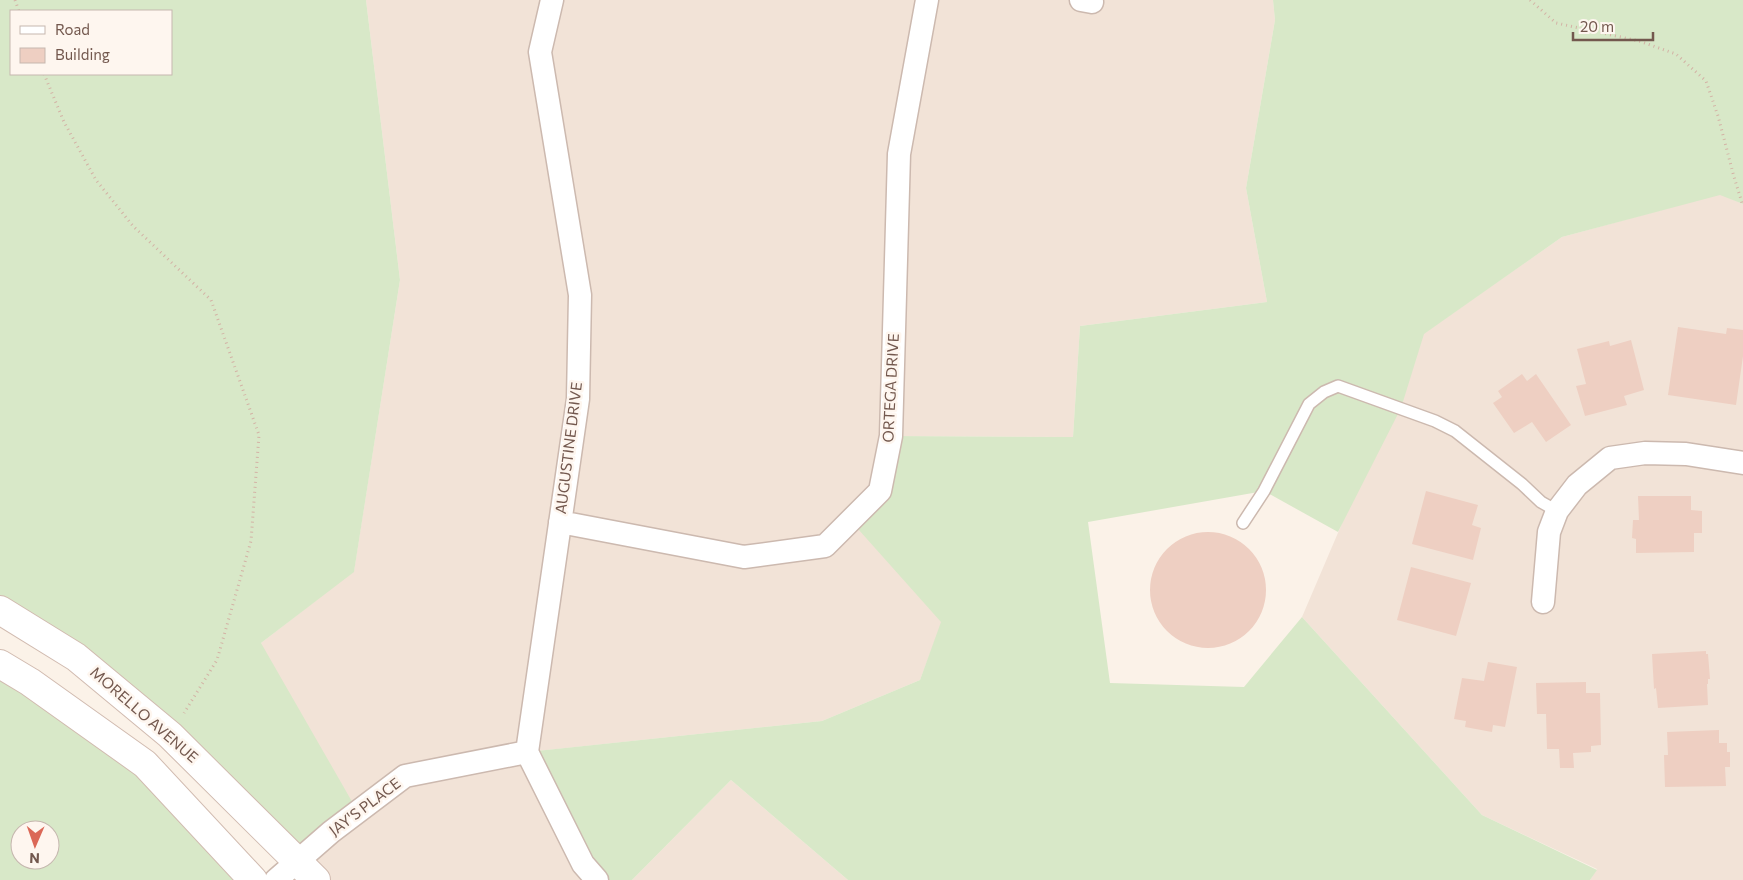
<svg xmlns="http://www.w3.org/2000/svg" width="1743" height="880" font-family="Commissioner,sans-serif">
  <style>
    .residential { fill: #f2e3d7 }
    .grass { fill: #d8e8c8; fill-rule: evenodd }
    .building { fill: #eecfc2 }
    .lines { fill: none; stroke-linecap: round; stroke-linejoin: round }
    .lane-casing { stroke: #ccb9af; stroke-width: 14 }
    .street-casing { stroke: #ccb9af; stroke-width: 25 }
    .secondary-casing { stroke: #d1bbb0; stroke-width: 30 }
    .path { stroke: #d3b2a5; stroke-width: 3; stroke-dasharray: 1 4; stroke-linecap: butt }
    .lane { stroke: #fff; stroke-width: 11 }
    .street { stroke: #fff; stroke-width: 22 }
    .secondary { stroke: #fff; stroke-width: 28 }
    .labels { text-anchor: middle; stroke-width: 5; stroke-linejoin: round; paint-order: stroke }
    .street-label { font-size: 15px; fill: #73584e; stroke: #fef6ef }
  </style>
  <rect width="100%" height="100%" fill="#fbf2e8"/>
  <path class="residential" d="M 366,0 L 1273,0 L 1275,20 L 1246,188 L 1267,302 L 1080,326 L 1073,437 L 891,436 L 880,491 L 851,520 L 942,622 L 920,680 L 822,721 L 528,752 L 597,880 L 317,880 L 261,643 L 354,571 L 400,280 Z
    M 1720,194 L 1743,204 L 1743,880 L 1590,880 L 1597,869 L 1482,815 L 1302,617 L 1423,334 L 1562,237 Z
    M 731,780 L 848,880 L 632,880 Z"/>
  <path class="grass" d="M 0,0 L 366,0 L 400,280 L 354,572 L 261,643 L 358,812 L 294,859 L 170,735 L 0,610 ZM 11,11 L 171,11 L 171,74 L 11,74 Z
    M 1273,0 L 1743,0 L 1743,204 L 1720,195 L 1562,237 L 1424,334 L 1401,408 L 1338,532 L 1264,491 L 1088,522 L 1110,683 L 1244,687 L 1302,617 L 1482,815 L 1597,870 L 1590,880 L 848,880 L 731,780 L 632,880 L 597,880 L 527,752 L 822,721 L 920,680 L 941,622 L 850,520 L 880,491 L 891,436 L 1073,437 L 1080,326 L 1267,302 L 1246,188 L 1275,20 Z
    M 0,664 L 145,764 L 253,880 L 0,880 ZM 20,830 L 50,830 L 50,860 L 20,860 Z"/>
  <path class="building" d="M 1678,327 L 1726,334 L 1727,328 L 1743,330 L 1743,356 L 1736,405 L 1668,395 Z
    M 1631,340 L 1644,390 L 1624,396 L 1627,405 L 1585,416 L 1576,386 L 1586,384 L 1577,349 L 1609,341 L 1610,346 Z
    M 1522,374 L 1527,381 L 1536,374 L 1571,425 L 1546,442 L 1532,422 L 1514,433 L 1493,403 L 1502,397 L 1498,391 Z
    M 1426,491 L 1478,505 L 1472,525 L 1481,528 L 1473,560 L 1412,544 Z
    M 1638,496 L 1691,496 L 1691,510 L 1702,511 L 1702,533 L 1694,533 L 1694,552 L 1636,553 L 1636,539 L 1632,538 L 1633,520 L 1639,520 Z
    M1150 590a58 58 0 1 1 116 0a58 58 0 1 1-116 0Z
    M 1411,567 L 1471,583 L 1456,636 L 1397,620 Z
    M 1706,651 L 1706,654 L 1708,654 L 1710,679 L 1708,679 L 1708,684 L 1707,684 L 1708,705 L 1658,708 L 1656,688 L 1654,689 L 1652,654 Z
    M 1488,662 L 1517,667 L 1505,727 L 1493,725 L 1492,732 L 1465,727 L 1466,721 L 1454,719 L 1462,678 L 1484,681 Z
    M 1586,682 L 1586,693 L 1600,693 L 1601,745 L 1591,746 L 1591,752 L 1573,753 L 1574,768 L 1560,768 L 1559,749 L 1547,749 L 1546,714 L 1537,714 L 1536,683 Z
    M 1719,730 L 1719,743 L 1727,743 L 1727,752 L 1730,752 L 1730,767 L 1725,767 L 1726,786 L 1665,787 L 1664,755 L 1668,755 L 1667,732 Z"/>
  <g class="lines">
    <g class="lane-casing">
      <path id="lane" d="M 1243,523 L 1264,491 L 1309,404 L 1324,392 L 1338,386 L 1435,421 L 1455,431 L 1522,484 L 1541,502 L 1557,511"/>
    </g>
    <g class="street-casing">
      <path id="street" d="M 552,0 L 540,52 L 580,295 L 578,399 L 527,752 L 583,864 L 597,880
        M 1081,0 L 1092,2
        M 560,522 L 744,557 L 825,546 L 880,491 L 891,436 L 899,154 L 927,0
        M 1543,602 L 1549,532 L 1557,511 L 1577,485 L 1610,458 L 1645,453 L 1686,454 L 1743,463
        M 276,880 L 331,832 L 405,776 L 527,752"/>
    </g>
    <g class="secondary-casing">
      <path id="secondary" d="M 0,610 L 76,657 L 170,735 L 316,880
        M 0,664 L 30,682 L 145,764 L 253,880"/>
    </g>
    <path class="path" d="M 15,0 L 19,11
      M 1530,0 L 1556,23 L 1639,41 L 1676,54 L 1706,81 L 1718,116 L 1734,177 L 1743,206
      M 44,74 L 64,122 L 96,180 L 133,226 L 211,300 L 259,435 L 251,541 L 217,660 L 184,713"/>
    <use href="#lane" class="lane"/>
    <use href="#street" class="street"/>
    <use href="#secondary" class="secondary"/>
  </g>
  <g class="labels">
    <g class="street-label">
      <text transform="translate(891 388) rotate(-87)" y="5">ORTEGA DRIVE</text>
      <text transform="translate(569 448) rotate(-83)" y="5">AUGUSTINE DRIVE</text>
      <text transform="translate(144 715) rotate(41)" y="5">MORELLO AVENUE</text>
      <text transform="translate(365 807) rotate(-37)" y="5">JAY'S PLACE</text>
    </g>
  </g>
  <rect x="10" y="10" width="162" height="65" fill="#fef6ef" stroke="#c6b7af"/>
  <rect x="20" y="26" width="25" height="8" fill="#ffffff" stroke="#c6b7af"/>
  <text x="55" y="35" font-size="15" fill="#73584e">Road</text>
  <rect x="20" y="48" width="25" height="15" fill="#eecfc2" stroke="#c6b7af"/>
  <text x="55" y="60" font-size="15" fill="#73584e">Building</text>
  <g transform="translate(35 845) rotate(182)"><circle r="24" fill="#fef6ef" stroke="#c6b7af"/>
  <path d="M0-4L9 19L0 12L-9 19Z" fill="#db6857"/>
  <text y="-8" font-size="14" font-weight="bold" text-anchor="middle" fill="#73584e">N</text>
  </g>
  <path d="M1573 32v8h80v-8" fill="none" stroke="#73584e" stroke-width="2.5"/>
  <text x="1580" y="32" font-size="15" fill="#73584e" stroke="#fef6ef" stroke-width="4" paint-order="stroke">20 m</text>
</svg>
